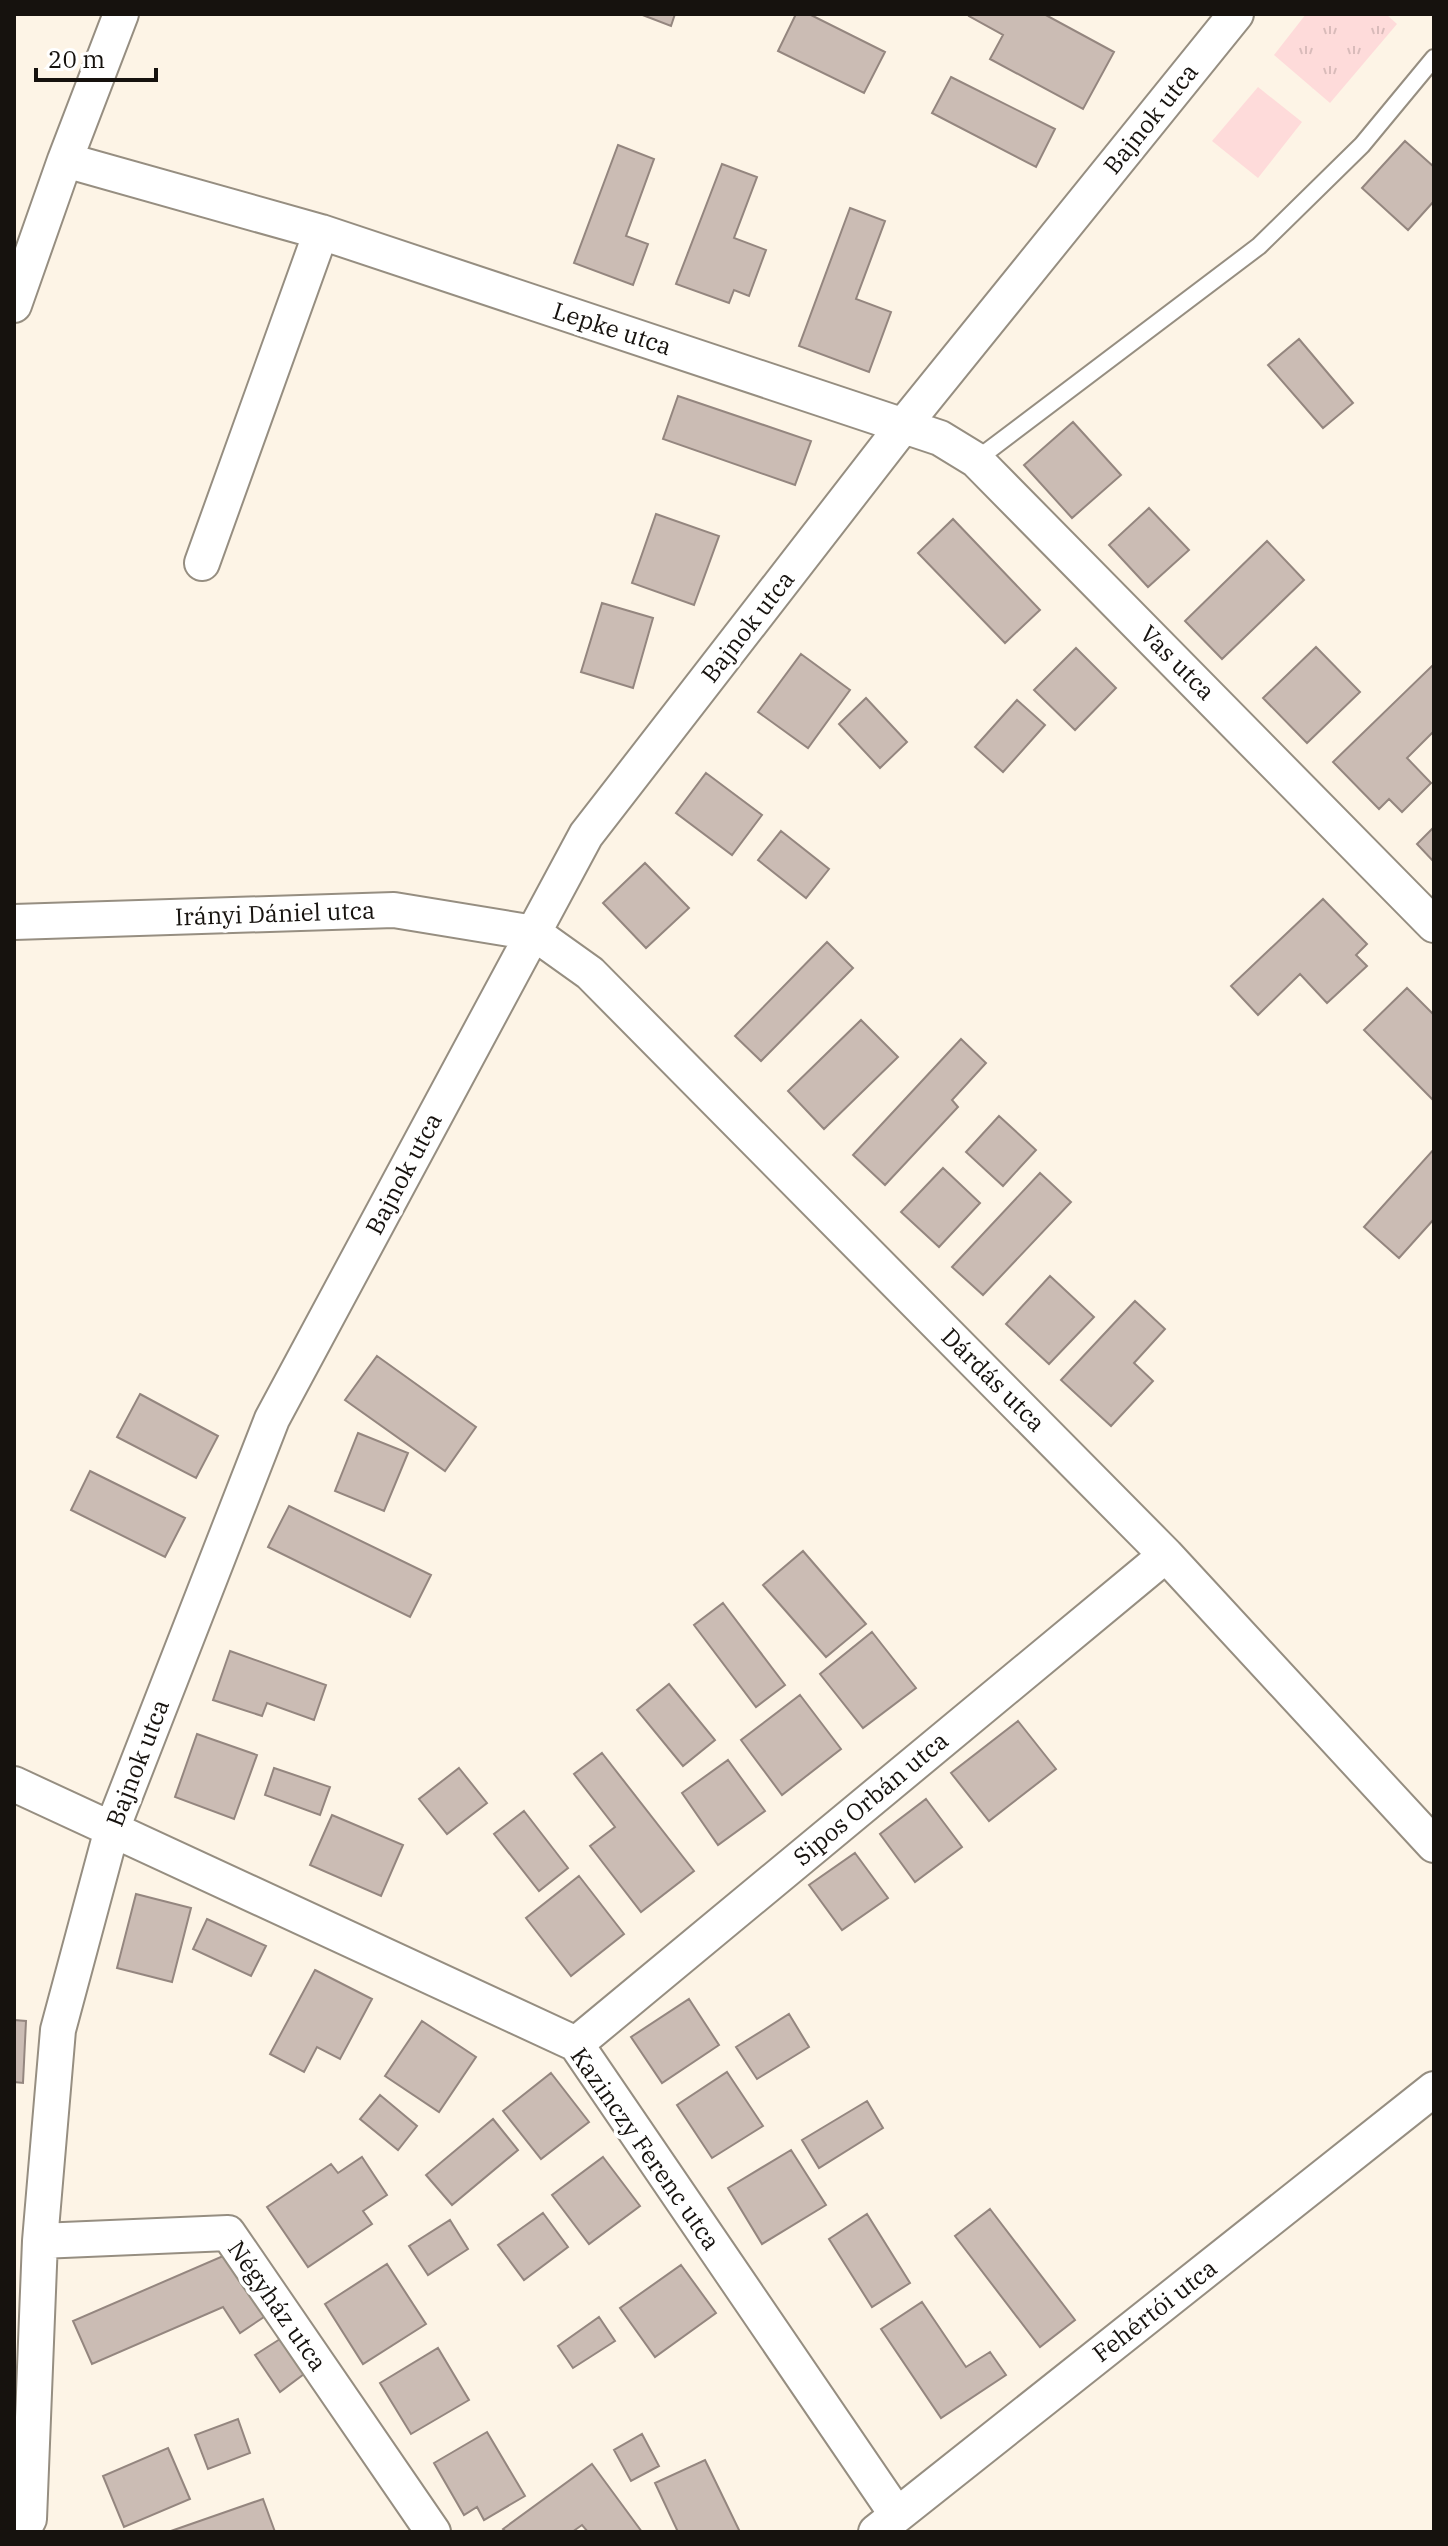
<svg xmlns="http://www.w3.org/2000/svg" width="1448" height="2546" font-family="'IBM Plex Serif',serif">
  <style>
    .park { fill: url(#park-tufts) }
    .garden { fill: #fedbda }
    .building { fill: #cbbcb4; stroke: #94867f; stroke-width: 2 }
    .lines { fill: none; stroke-linecap: round; stroke-linejoin: round }
    .lane-casing { stroke: #968e81; stroke-width: 20 }
    .street-casing { stroke: #968e81; stroke-width: 38 }
    .lane { stroke: #fff; stroke-width: 16 }
    .street { stroke: #fff; stroke-width: 34 }
    .labels { text-anchor: middle; stroke-width: 8; stroke-linejoin: round; paint-order: stroke }
    .street-label { font-size: 24px; fill: #16120e; stroke: #fff }
  </style>
  <defs>
    <pattern id="park-tufts" width="24" height="20" patternUnits="userSpaceOnUse" patternTransform="scale(2)"><rect width="24" height="20" fill="#fedbda"/><path d="M3 7l-1-3M5 7V3M7 7l1-3M15 17l-1-3M17 17v-4M19 17l1-3" fill="none" stroke="#d9bbba"/></pattern>
  </defs>
  <rect width="100%" height="100%" fill="#fdf4e6"/>
  <path class="park" d="M 1306,14 L 1386,14 L 1397,24 L 1330,103 L 1274,55 Z"/>
  <path class="garden" d="M 1258,87 L 1302,122 L 1258,178 L 1212,141 Z"/>
  <path class="building" d="M 640,14 L 675,14 L 671,26 Z
    M 796,14 L 809,14 L 885,52 L 864,93 L 778,51 Z
    M 970,14 L 1044,14 L 1114,52 L 1083,109 L 990,59 L 1003,35 L 969,16 Z
    M 951,77 L 1055,129 L 1036,167 L 932,113 Z
    M 1405,141 L 1434,167 L 1434,201 L 1408,230 L 1362,188 Z
    M 618,145 L 654,159 L 626,236 L 648,244 L 633,285 L 574,263 Z
    M 722,164 L 757,177 L 734,238 L 766,250 L 749,296 L 734,290 L 729,303 L 676,284 Z
    M 850,208 L 885,221 L 856,299 L 891,312 L 869,372 L 799,346 Z
    M 1299,339 L 1353,403 L 1323,428 L 1268,365 Z
    M 678,396 L 811,441 L 795,485 L 663,439 Z
    M 1073,422 L 1121,475 L 1072,518 L 1024,465 Z
    M 1149,508 L 1189,550 L 1148,587 L 1109,545 Z
    M 656,514 L 719,536 L 694,605 L 632,583 Z
    M 953,519 L 1040,610 L 1005,643 L 918,553 Z
    M 1267,541 L 1304,580 L 1222,659 L 1185,621 Z
    M 602,603 L 653,618 L 633,688 L 581,672 Z
    M 1316,647 L 1360,692 L 1307,743 L 1263,698 Z
    M 1076,648 L 1116,688 L 1075,730 L 1034,690 Z
    M 801,654 L 850,690 L 808,748 L 758,712 Z
    M 1434,664 L 1434,731 L 1407,758 L 1431,783 L 1402,812 L 1389,799 L 1379,809 L 1333,762 Z
    M 866,698 L 907,742 L 880,768 L 839,724 Z
    M 1017,700 L 1045,725 L 1003,772 L 975,747 Z
    M 706,773 L 762,815 L 732,855 L 676,813 Z
    M 1434,827 L 1434,862 L 1417,844 Z
    M 781,831 L 829,869 L 806,898 L 758,860 Z
    M 645,863 L 689,908 L 646,948 L 603,903 Z
    M 1323,899 L 1367,944 L 1356,955 L 1367,966 L 1327,1003 L 1300,974 L 1258,1015 L 1231,986 Z
    M 827,942 L 853,968 L 761,1061 L 735,1036 Z
    M 1407,988 L 1434,1015 L 1434,1101 L 1364,1030 Z
    M 861,1020 L 898,1057 L 824,1129 L 788,1091 Z
    M 961,1039 L 986,1063 L 952,1100 L 958,1107 L 885,1185 L 853,1155 Z
    M 999,1116 L 1036,1150 L 1003,1186 L 966,1152 Z
    M 1434,1149 L 1434,1219 L 1399,1258 L 1364,1227 Z
    M 943,1168 L 980,1203 L 939,1247 L 901,1212 Z
    M 1040,1173 L 1071,1202 L 983,1295 L 952,1267 Z
    M 1050,1276 L 1094,1317 L 1049,1364 L 1006,1324 Z
    M 1135,1301 L 1165,1329 L 1134,1363 L 1153,1381 L 1111,1426 L 1061,1380 Z
    M 377,1356 L 476,1427 L 445,1471 L 345,1400 Z
    M 140,1394 L 218,1436 L 196,1478 L 117,1437 Z
    M 358,1433 L 408,1453 L 384,1511 L 335,1491 Z
    M 90,1471 L 185,1518 L 165,1557 L 71,1510 Z
    M 289,1506 L 431,1575 L 410,1617 L 268,1547 Z
    M 803,1551 L 866,1624 L 826,1657 L 763,1585 Z
    M 723,1603 L 785,1685 L 756,1707 L 694,1625 Z
    M 872,1632 L 916,1688 L 863,1728 L 820,1674 Z
    M 230,1651 L 326,1685 L 314,1720 L 267,1703 L 262,1716 L 213,1700 Z
    M 669,1684 L 715,1740 L 683,1766 L 637,1710 Z
    M 800,1695 L 841,1749 L 782,1795 L 741,1740 Z
    M 1018,1721 L 1056,1769 L 989,1821 L 951,1773 Z
    M 197,1734 L 257,1755 L 234,1819 L 175,1797 Z
    M 602,1753 L 694,1871 L 641,1912 L 590,1846 L 615,1827 L 574,1774 Z
    M 728,1760 L 765,1811 L 718,1845 L 682,1793 Z
    M 274,1768 L 330,1787 L 320,1815 L 265,1795 Z
    M 459,1768 L 487,1803 L 447,1834 L 419,1799 Z
    M 926,1799 L 962,1847 L 915,1882 L 880,1834 Z
    M 524,1811 L 568,1868 L 539,1891 L 494,1834 Z
    M 332,1815 L 403,1845 L 381,1896 L 310,1865 Z
    M 855,1853 L 888,1898 L 842,1930 L 809,1885 Z
    M 579,1876 L 624,1934 L 571,1976 L 526,1918 Z
    M 136,1894 L 191,1908 L 172,1982 L 117,1968 Z
    M 207,1919 L 266,1946 L 251,1976 L 193,1949 Z
    M 315,1970 L 372,1999 L 340,2059 L 317,2047 L 304,2072 L 270,2054 Z
    M 689,1999 L 719,2045 L 662,2083 L 631,2037 Z
    M 789,2014 L 809,2047 L 757,2079 L 736,2047 Z
    M 14,2020 L 26,2021 L 23,2083 L 14,2082 Z
    M 422,2021 L 476,2057 L 439,2112 L 385,2076 Z
    M 727,2072 L 763,2126 L 712,2158 L 677,2105 Z
    M 551,2073 L 589,2122 L 541,2159 L 503,2111 Z
    M 380,2095 L 417,2126 L 398,2150 L 360,2119 Z
    M 867,2101 L 883,2128 L 819,2168 L 802,2140 Z
    M 493,2119 L 518,2150 L 452,2205 L 426,2175 Z
    M 791,2150 L 826,2205 L 762,2244 L 728,2188 Z
    M 362,2157 L 387,2195 L 363,2211 L 372,2224 L 308,2267 L 267,2207 L 331,2164 L 338,2173 Z
    M 603,2157 L 640,2206 L 589,2244 L 552,2195 Z
    M 990,2209 L 1075,2320 L 1040,2347 L 955,2236 Z
    M 543,2213 L 568,2247 L 524,2280 L 498,2245 Z
    M 867,2214 L 910,2283 L 872,2307 L 829,2239 Z
    M 450,2220 L 468,2249 L 428,2275 L 409,2246 Z
    M 230,2253 L 267,2315 L 240,2333 L 223,2307 L 92,2364 L 73,2321 Z
    M 387,2264 L 426,2324 L 363,2364 L 325,2304 Z
    M 681,2265 L 716,2313 L 655,2357 L 620,2308 Z
    M 922,2302 L 966,2367 L 990,2352 L 1006,2375 L 941,2418 L 881,2329 Z
    M 599,2317 L 615,2341 L 573,2368 L 558,2346 Z
    M 280,2339 L 304,2374 L 280,2392 L 255,2355 Z
    M 438,2348 L 469,2400 L 411,2434 L 380,2383 Z
    M 238,2419 L 250,2453 L 208,2469 L 195,2435 Z
    M 487,2432 L 525,2496 L 484,2520 L 477,2507 L 464,2515 L 434,2463 Z
    M 642,2434 L 659,2466 L 631,2481 L 614,2450 Z
    M 168,2448 L 190,2499 L 124,2527 L 103,2476 Z
    M 705,2460 L 740,2532 L 678,2532 L 655,2483 Z
    M 592,2464 L 642,2532 L 588,2532 L 582,2525 L 572,2532 L 506,2532 L 503,2529 Z
    M 263,2499 L 275,2532 L 168,2532 Z"/>
  <g class="lines">
    <g class="lane-casing">
      <path id="lane" d="M 976,460 L 1259,246 L 1362,145 L 1434,58"/>
    </g>
    <g class="street-casing">
      <path id="street" d="M 65,160 L 321,232 L 940,438 L 976,460 L 1434,925
        M 14,305 L 65,160 L 121,14
        M 202,563 L 321,232
        M 14,922 L 394,910 L 534,933 L 590,973 L 1166,1555 L 1434,1845
        M 14,1784 L 576,2044 L 897,2515
        M 576,2044 L 1166,1555
        M 40,2241 L 228,2233 L 433,2532
        M 22,2532 L 29,2519 L 40,2241 L 58,2030 L 112,1829 L 272,1419 L 586,835 L 903,426 L 1236,14
        M 876,2532 L 1434,2089"/>
    </g>
    <use href="#lane" class="lane"/>
    <use href="#street" class="street"/>
  </g>
  <g class="labels">
    <g class="street-label">
      <text transform="translate(1151 119) rotate(-51)" y="8">Bajnok utca</text>
      <text transform="translate(612 329) rotate(18)" y="8">Lepke utca</text>
      <text transform="translate(748 627) rotate(-52)" y="8">Bajnok utca</text>
      <text transform="translate(1177 663) rotate(45)" y="8">Vas utca</text>
      <text transform="translate(275 914) rotate(-2)" y="8">Irányi Dániel utca</text>
      <text transform="translate(404 1174) rotate(-62)" y="8">Bajnok utca</text>
      <text transform="translate(993 1380) rotate(45)" y="8">Dárdás utca</text>
      <text transform="translate(138 1763) rotate(-69)" y="8">Bajnok utca</text>
      <text transform="translate(871 1799) rotate(-40)" y="8">Sipos Orbán utca</text>
      <text transform="translate(645 2149) rotate(55)" y="8">Kazinczy Ferenc utca</text>
      <text transform="translate(277 2306) rotate(55)" y="8">Négyház utca</text>
      <text transform="translate(1155 2311) rotate(-38)" y="8">Fehértói utca</text>
    </g>
  </g>
  <rect width="1448" height="2546" fill="none" stroke="#16120e" stroke-width="32"/>
  <path d="M36 68v12h120v-12" fill="none" stroke="#16120e" stroke-width="4"/>
  <text x="48" y="68" font-size="24" fill="#16120e" stroke="#ffffff" stroke-width="6" paint-order="stroke">20 m</text>
</svg>
